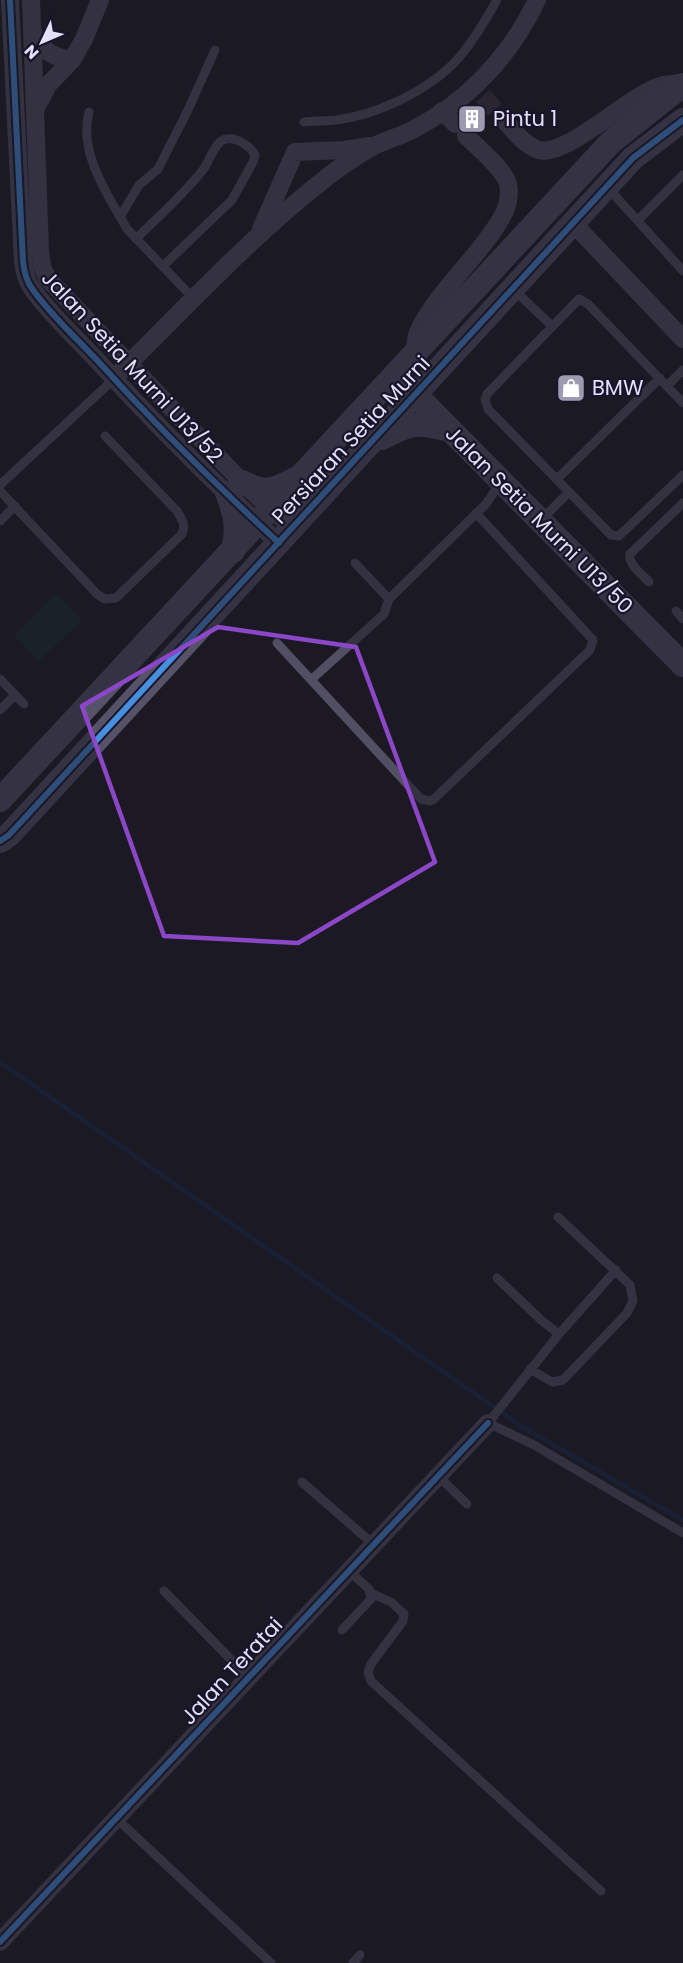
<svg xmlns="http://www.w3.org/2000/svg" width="683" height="1963" font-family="Poppins,sans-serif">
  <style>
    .green { fill: #192e30 }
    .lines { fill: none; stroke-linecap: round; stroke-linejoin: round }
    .stream { stroke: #18284a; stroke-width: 4.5 }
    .street-tunnel { stroke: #3a3744; stroke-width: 18; stroke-dasharray: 18 9; stroke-linecap: butt }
    .lane { stroke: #524f63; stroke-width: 9 }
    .street { stroke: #524f63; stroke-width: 18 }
    .secondary { stroke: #565369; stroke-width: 24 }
    .cycleway-casing { stroke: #191429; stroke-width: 10 }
    .cycleway { stroke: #468fdf; stroke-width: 6 }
    .marked { fill: none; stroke: #8b47c8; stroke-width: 4.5; stroke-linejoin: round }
    .labels { text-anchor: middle; stroke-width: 4.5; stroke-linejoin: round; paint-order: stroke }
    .poi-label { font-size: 21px; fill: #e4e0fb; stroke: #191429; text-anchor: start }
    .street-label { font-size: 21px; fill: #e4e0fb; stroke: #191429 }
  </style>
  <rect width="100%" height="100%" fill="#1c1924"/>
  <path class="green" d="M 56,594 L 82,620 L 39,661 L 14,635 Z"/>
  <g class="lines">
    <path class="stream" d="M 0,1062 L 521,1426 L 683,1520"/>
    <path class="street-tunnel" d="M 483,96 L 504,120"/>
    <path class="lane" d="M 89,112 C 78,153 108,195 127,229 L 194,299
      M 304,122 C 315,121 326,121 336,120 C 376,115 423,93 452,65 C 471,46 484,22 497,0
      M 608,188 L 683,271
      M 120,217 L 139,185 L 158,169 L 188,110 L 215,50
      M 638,220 L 683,175
      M 136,239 C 158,217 183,195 202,171 C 209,163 214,144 223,140 C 235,135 250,146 255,155 L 253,162 L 232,200 L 163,266
      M 514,290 L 552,326
      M 667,386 L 683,370
      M 683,403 L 588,304 L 579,299 L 487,394 L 485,399 L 488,409 L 611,535 L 619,536 L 683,475
      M 557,479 L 660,378
      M 0,485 L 114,379
      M 0,491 L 98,595 L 105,599 L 116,598 L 182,534 C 186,524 182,520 177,511 L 105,436
      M 541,520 L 569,492
      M 0,521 L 15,506
      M 355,563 L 389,599
      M 649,582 C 642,574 628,565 630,554 L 683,503
      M 676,611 L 683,619
      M 277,643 L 421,799 L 430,801 L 434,799 L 590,650 L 593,640 L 476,513
      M 0,679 L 24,704
      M 312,679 L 384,614 L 389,599 L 486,504 L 501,482
      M 0,710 L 15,695
      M 497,1278 L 541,1320 L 559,1334 L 488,1423 L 534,1445 L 683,1533
      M 559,1334 L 616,1270
      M 530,1369 L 552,1382 L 563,1380 L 627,1313 L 633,1301 L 630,1285 L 558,1217
      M 438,1476 L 467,1504
      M 302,1482 L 373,1544
      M 164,1591 L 248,1677
      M 371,1593 L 391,1602 L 404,1614 L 403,1621 L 371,1664 L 368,1672 L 371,1681 L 601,1891
      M 342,1630 L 371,1599 L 369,1589 L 348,1570
      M 116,1818 L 271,1963
      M 353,1963 L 360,1955"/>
    <path class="street" d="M 10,0 L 23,261 C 24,272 26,281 33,290 C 51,315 74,336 95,358 C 153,422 215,484 279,543
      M 31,0 L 40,251 L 42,266 L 47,278 L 242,482 L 292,528
      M 33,33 C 44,51 51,57 72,60
      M 37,106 L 48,85 L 72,60 L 84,39 L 100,0
      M 442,111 L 455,124
      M 504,120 C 514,131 525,146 539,150 C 565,158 630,95 660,86 C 667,84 676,84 683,83
      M 572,222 L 683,339
      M 261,229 L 295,152 L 344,150 L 369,146
      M 415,352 C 416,345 415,336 419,330 C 441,286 483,254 505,211 C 508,203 510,192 508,184 C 504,169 477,147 466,136
      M 121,371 C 185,308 246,242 316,186 C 334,171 355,156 376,145 C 388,139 402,136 414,129 C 468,101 511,55 537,0
      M 0,1942 L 488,1423"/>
    <path class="secondary" d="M 405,384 L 683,665
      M 382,438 C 411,422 418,422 450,430
      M 242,482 C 265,494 273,491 295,479
      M 227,493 C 236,516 238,527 233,551
      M 0,800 L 611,142 L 683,85
      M 0,841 L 9,835 L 633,158 L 683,120"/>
    <g class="cycleway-casing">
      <path id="cycleway" d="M 10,0 L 23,261 C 24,272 26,281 33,290 C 51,315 74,336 95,358 C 153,422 215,484 279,543
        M 0,841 L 9,835 L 633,158 L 683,120
        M 0,1942 L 488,1423"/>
    </g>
    <use href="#cycleway" class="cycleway"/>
  </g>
  <path d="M0 0H683V1963H0ZM 218,627 L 356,647 L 435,862 L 298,943 L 164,936 L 82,706 Z" fill="#1c1924" fill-opacity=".55" fill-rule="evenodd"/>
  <path class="marked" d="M 218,627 L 356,647 L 435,862 L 298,943 L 164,936 L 82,706 Z"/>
  <defs>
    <g id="building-square" transform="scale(1.5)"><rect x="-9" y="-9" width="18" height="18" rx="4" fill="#9e9ab0" stroke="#191429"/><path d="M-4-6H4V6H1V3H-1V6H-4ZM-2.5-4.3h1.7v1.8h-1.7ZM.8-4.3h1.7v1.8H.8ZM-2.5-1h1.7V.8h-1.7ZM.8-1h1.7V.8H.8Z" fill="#fff"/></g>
    <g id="shop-square" transform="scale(1.5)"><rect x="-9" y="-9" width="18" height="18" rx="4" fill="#9e9ab0" stroke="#191429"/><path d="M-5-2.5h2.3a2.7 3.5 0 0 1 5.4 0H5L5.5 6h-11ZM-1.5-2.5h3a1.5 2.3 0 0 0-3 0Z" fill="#fff"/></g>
  </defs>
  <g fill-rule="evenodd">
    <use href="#building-square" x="472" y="119"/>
    <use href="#shop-square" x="571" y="388"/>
  </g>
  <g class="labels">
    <g class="poi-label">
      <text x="493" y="126">Pintu 1</text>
      <text x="592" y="395">BMW</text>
    </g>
    <g class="street-label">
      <text transform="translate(132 367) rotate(47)" y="7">Jalan Setia Murni U13/52</text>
      <text transform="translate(351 440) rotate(-47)" y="7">Persiaran Setia Murni</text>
      <text transform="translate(539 520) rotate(45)" y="7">Jalan Setia Murni U13/50</text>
      <text transform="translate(232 1671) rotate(-47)" y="7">Jalan Teratai</text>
    </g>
  </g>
  <g transform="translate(42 42) rotate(226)" stroke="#191429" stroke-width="4.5" paint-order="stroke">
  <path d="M0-4.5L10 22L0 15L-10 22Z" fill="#e4e0fb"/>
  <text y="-9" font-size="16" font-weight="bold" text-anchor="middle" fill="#e4e0fb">N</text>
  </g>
</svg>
